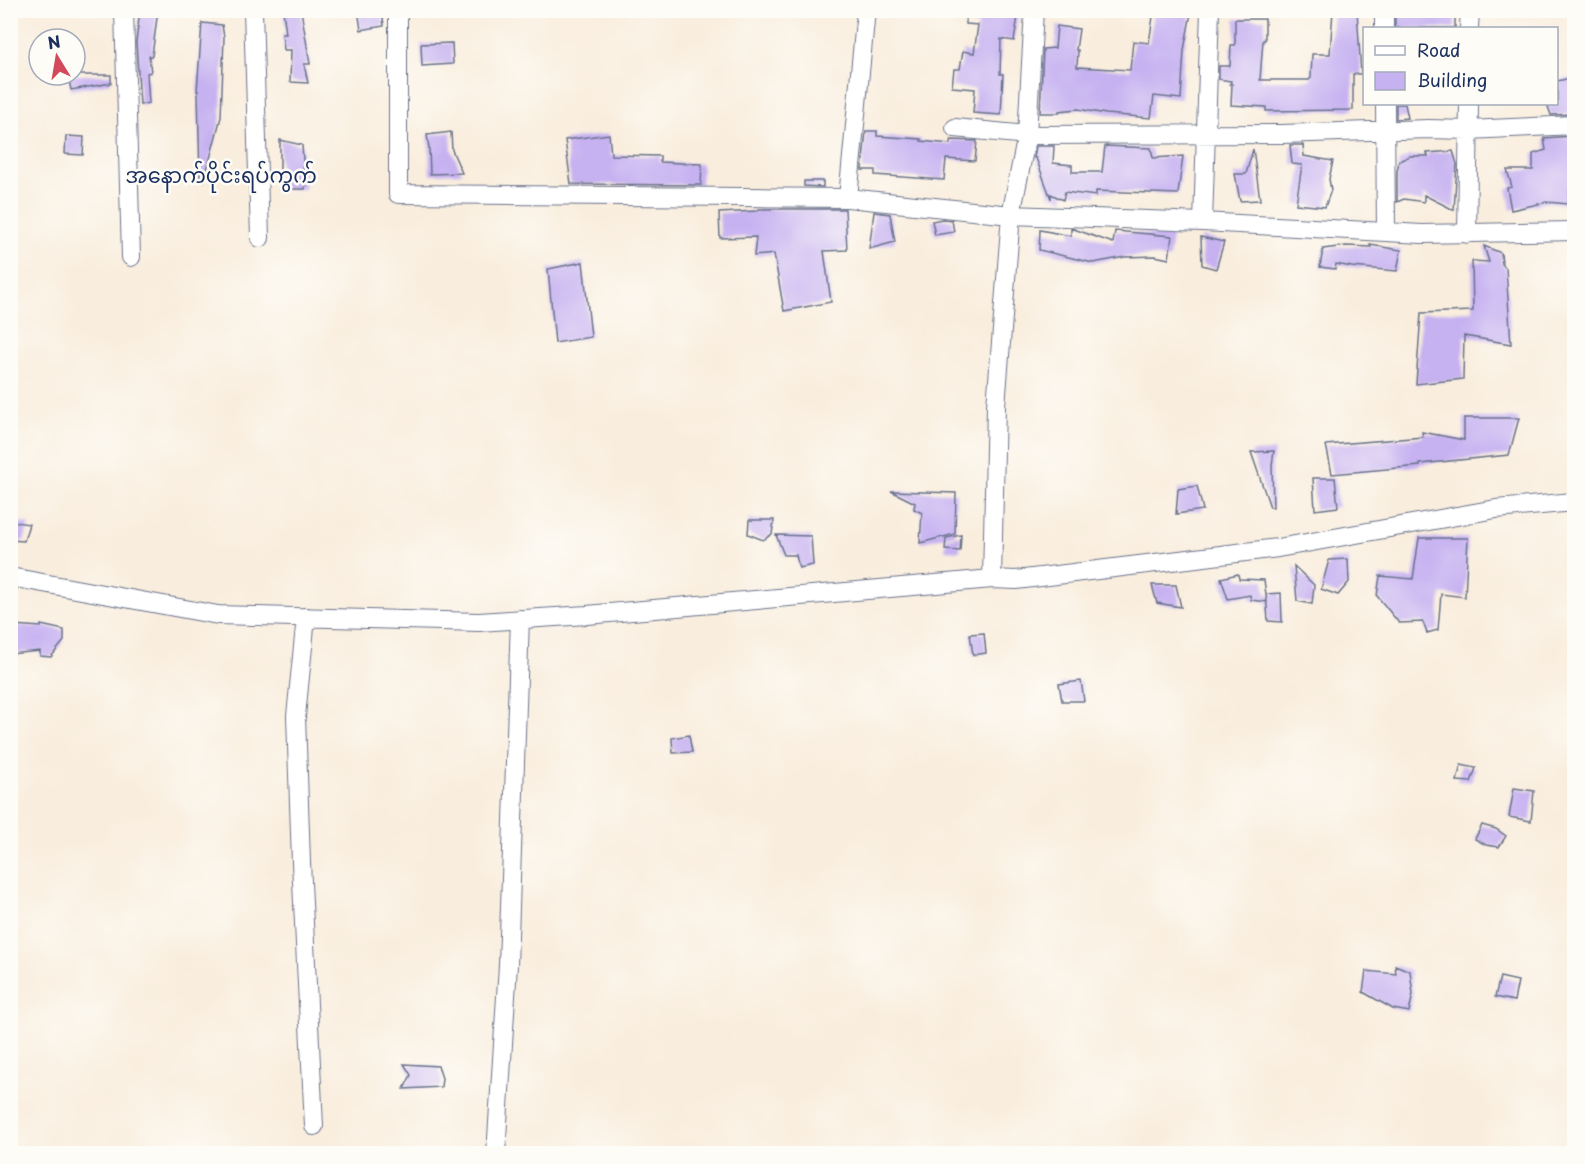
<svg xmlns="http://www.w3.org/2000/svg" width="1585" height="1164" font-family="'Playpen Sans','Noto Sans Myanmar',sans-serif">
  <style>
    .building { fill: #c6b1f1 }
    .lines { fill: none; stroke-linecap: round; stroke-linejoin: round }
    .minor-casing { stroke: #69728a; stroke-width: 20 }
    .minor { stroke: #fff; stroke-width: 18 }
    .labels { text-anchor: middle; stroke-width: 5; stroke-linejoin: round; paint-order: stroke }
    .quarter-label { font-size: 21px; fill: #1b2f5e; stroke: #fdfcf7 }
  </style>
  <rect width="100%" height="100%" fill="#fdfcf7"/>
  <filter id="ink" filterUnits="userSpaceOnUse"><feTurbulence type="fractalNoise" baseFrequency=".0167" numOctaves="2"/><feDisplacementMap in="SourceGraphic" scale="12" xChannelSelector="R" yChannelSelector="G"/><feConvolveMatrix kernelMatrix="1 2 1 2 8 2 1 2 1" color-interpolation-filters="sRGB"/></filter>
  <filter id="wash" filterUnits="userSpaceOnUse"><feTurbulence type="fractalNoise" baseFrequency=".008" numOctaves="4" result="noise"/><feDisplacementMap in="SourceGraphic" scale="24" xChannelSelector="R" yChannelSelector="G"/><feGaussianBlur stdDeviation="1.35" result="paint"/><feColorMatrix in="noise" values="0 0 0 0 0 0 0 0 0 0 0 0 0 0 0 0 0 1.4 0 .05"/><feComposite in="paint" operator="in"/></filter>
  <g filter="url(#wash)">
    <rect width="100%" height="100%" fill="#f9eddd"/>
    <g id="blocks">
      <path class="building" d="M 140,10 L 158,10 L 152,56 L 149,56 L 151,72 L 147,73 L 149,103 L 140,105 L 136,42 Z
        M 283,10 L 301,10 L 310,64 L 304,64 L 308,83 L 290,82 L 291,50 L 284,50 L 282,34 L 286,34 Z
        M 358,10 L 382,10 L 384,26 L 361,30 Z
        M 966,10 L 1019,10 L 1014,41 L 1001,39 L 1000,74 L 1003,74 L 1001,115 L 973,113 L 975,89 L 952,87 L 954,69 L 960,69 L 963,51 L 974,53 L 978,25 L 966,24 Z
        M 1154,10 L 1191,13 L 1184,50 L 1181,99 L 1154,96 L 1151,118 L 1106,114 L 1078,109 L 1059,111 L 1059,113 L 1040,113 L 1043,49 L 1055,48 L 1057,26 L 1079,29 L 1076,50 L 1078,50 L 1077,67 L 1130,70 L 1133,41 L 1149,43 Z
        M 1333,10 L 1357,10 L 1361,74 L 1353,74 L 1353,110 L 1266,111 L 1266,107 L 1231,105 L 1232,84 L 1230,84 L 1231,81 L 1219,79 L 1219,66 L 1230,66 L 1231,45 L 1235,45 L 1235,19 L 1265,19 L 1265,40 L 1263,40 L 1260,80 L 1309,80 L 1311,78 L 1312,54 L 1330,54 Z
        M 1395,10 L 1455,10 L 1455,28 L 1395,28 Z
        M 202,23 L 222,25 L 224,37 L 221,117 L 204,181 L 200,181 L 198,91 L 197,91 Z
        M 452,43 L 453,64 L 422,66 L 421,44 Z
        M 68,75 L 111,75 L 111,83 L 71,90 Z
        M 1575,77 L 1575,114 L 1551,115 L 1547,104 L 1557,104 L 1557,81 Z
        M 1396,104 L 1405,104 L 1408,118 L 1396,119 Z
        M 866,131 L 877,131 L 877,136 L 921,139 L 921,141 L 951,144 L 951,140 L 977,141 L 975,161 L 946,159 L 944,180 L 875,175 L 875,170 L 862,170 Z
        M 451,132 L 452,150 L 462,173 L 430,174 L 429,148 L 427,135 Z
        M 609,134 L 611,155 L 660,156 L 660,162 L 702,164 L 701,185 L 571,184 L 565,140 Z
        M 66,136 L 84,137 L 83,155 L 65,154 Z
        M 1575,136 L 1575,171 L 1572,166 L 1568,204 L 1547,202 L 1511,210 L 1507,188 L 1512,187 L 1507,170 L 1533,170 L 1533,154 L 1546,150 L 1544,138 Z
        M 280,140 L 302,145 L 305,189 L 280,189 Z
        M 1290,145 L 1303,145 L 1304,156 L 1333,161 L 1329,179 L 1331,190 L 1325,207 L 1296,204 L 1302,165 L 1292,164 Z
        M 1036,146 L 1054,146 L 1053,163 L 1072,165 L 1072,172 L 1102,172 L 1105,146 L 1151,148 L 1153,158 L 1183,156 L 1178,194 L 1096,191 L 1096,196 L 1065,192 L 1063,200 L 1051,194 L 1051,199 L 1036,158 L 1034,158 Z
        M 1253,149 L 1260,200 L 1240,201 L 1235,174 L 1246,174 Z
        M 1453,151 L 1457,164 L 1454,210 L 1424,195 L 1424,202 L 1404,199 L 1397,202 L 1397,171 L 1399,161 L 1410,156 L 1428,156 L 1427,153 Z
        M 804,181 L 823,181 L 823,187 L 804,186 Z
        M 759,209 L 845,209 L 847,250 L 824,251 L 831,302 L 784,311 L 774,254 L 754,256 L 756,237 L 720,238 L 719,213 L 758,211 Z
        M 874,212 L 890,214 L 895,242 L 869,249 Z
        M 942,219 L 952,220 L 954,232 L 935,235 L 932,221 Z
        M 1071,228 L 1113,243 L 1115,231 L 1172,236 L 1169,259 L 1155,256 L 1125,257 L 1093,263 L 1039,250 L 1040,230 L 1071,236 Z
        M 1201,237 L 1224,242 L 1216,269 L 1202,265 Z
        M 1370,245 L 1401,250 L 1397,271 L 1352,267 L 1336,264 L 1335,269 L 1320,267 L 1323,249 L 1346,246 L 1371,247 Z
        M 1484,246 L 1501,253 L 1502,264 L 1506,268 L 1511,344 L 1464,336 L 1463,379 L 1416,384 L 1421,313 L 1473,311 L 1472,261 L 1489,262 Z
        M 583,262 L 591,337 L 555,343 L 548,269 Z
        M 1464,418 L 1519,418 L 1509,455 L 1420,464 L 1420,466 L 1332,474 L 1326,445 L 1423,437 L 1422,432 L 1464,440 Z
        M 1274,451 L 1272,465 L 1273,507 L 1270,507 L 1251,452 Z
        M 1313,478 L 1335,478 L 1338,507 L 1315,510 Z
        M 1197,486 L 1203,510 L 1176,514 L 1178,489 Z
        M 891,491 L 956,493 L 955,534 L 920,543 L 922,513 L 914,509 L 915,503 Z
        M 749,520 L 774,520 L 772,534 L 763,540 L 748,534 Z
        M 10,521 L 29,524 L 24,541 L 10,540 Z
        M 776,535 L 811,536 L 813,565 L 799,568 L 796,555 L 784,555 Z
        M 961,535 L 960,551 L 945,550 L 946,538 Z
        M 1419,538 L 1468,538 L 1465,597 L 1441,594 L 1438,630 L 1427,633 L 1423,622 L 1399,623 L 1377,596 L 1380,576 L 1413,579 Z
        M 1348,559 L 1349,582 L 1338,595 L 1321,589 L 1329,560 Z
        M 1294,566 L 1314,585 L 1312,604 L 1297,601 Z
        M 1238,574 L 1239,579 L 1264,580 L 1267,602 L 1251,600 L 1250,595 L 1228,599 L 1221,578 Z
        M 1152,585 L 1176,585 L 1181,607 L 1157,603 Z
        M 1281,593 L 1282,622 L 1268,621 L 1266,594 Z
        M 13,625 L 41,627 L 41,625 L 64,630 L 64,641 L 51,657 L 40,656 L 40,651 L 10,654 Z
        M 984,633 L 986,653 L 973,655 L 970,634 Z
        M 1081,681 L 1084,701 L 1062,701 L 1059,684 Z
        M 689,735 L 692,752 L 673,753 L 672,738 Z
        M 1461,765 L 1476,768 L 1471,782 L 1457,781 Z
        M 1514,788 L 1534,791 L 1531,821 L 1509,817 Z
        M 1482,825 L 1496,829 L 1506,836 L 1499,847 L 1486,845 L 1475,839 Z
        M 1395,965 L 1410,971 L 1413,994 L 1409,1012 L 1393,1009 L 1363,992 L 1366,971 L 1396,974 Z
        M 1500,977 L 1518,981 L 1514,1001 L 1495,997 Z
        M 404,1064 L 438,1066 L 442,1078 L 441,1087 L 404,1089 L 411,1075 Z"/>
    </g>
  </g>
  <g filter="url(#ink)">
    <use href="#blocks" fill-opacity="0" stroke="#69728a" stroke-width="1.5"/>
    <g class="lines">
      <g class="minor-casing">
        <path id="minor" d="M 124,10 L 131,257
          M 253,10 L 260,238
          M 398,10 L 398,194 L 848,198 L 1011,215 L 1203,222 L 1422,234 L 1574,231
          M 1384,10 L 1384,28
          M 1469,28 L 1470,10
          M 1385,104 L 1386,232
          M 955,128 L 1027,135 L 1282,134 L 1428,129 L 1468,130 L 1574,125
          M 848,198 L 866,10
          M 1203,222 L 1210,10
          M 1467,234 L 1469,104
          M 10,577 L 218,615 L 479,622 L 587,615 L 992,579 L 1016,580 L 1278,548 L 1496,509 L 1574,502
          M 992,579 L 996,406 L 1011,215 L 1027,135 L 1034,10
          M 306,617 L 296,716 L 301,862 L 314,1126
          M 496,1154 L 508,965 L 520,619"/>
      </g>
      <use href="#minor" class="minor"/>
    </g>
  </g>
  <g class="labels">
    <g class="quarter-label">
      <text x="221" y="183">အနောက်ပိုင်းရပ်ကွက်</text>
    </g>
  </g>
  <rect width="1585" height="1164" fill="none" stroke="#fdfcf7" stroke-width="36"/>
  <rect x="1363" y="27" width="195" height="78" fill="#fdfcf7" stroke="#a3aaba" stroke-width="1.5"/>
  <rect x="1375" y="46" width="30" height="9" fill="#ffffff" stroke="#a3aaba" stroke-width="1.5"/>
  <text x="1417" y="57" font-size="18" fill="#1b2f5e">Road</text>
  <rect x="1375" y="72" width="30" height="18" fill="#c6b1f1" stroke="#a3aaba" stroke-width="1.5"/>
  <text x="1417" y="87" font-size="18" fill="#1b2f5e">Building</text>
  <g transform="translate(57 57) rotate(349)"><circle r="28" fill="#fdfcf7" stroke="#a3aaba" stroke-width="1.5"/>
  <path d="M0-4.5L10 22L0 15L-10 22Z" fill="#d1495b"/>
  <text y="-9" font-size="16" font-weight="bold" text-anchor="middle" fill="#1b2f5e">N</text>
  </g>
</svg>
